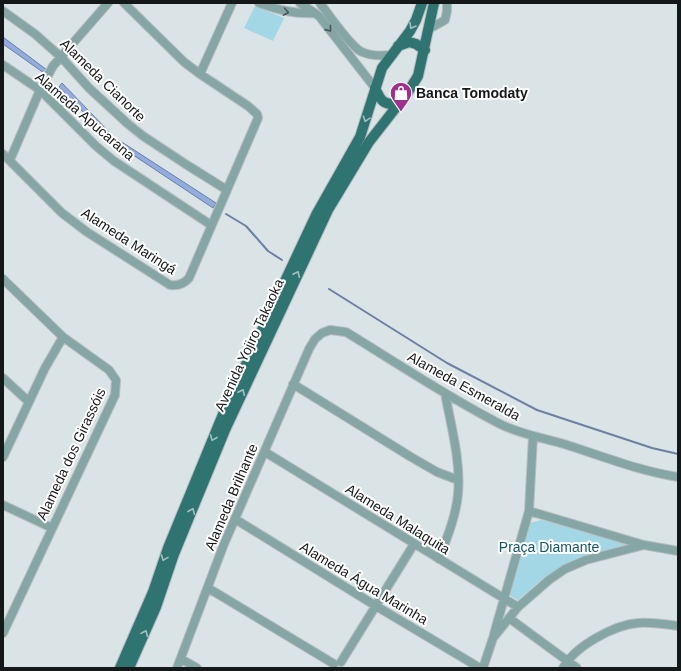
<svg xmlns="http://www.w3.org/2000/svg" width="681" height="671" font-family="Helvetica,sans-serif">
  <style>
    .green { fill: #a3d7e5 }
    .water { fill: #92acdf; stroke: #6c80a4 }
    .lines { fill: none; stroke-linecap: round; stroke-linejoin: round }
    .stream { stroke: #6c80a4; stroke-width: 2 }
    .minor-casing { stroke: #b7bec1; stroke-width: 10 }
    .major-casing { stroke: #b7bec1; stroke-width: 12 }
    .minor { stroke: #85a6a4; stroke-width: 8 }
    .major { stroke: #307472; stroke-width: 10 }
    .oneway { stroke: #475858 }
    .oneway2 { stroke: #a2c0c0 }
    .labels { text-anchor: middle; stroke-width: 4; stroke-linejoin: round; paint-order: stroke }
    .street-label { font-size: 14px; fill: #151819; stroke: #fff }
    .poi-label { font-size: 14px; font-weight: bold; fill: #151819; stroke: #fff; text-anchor: start }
    .park-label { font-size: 14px; fill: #135462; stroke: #fff }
  </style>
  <rect width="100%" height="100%" fill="#dae3e6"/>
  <path class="green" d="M 255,6 L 284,18 L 273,41 L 244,28 Z
    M 541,520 L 632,545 L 565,565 L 540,581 L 518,600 L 509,595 L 530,523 Z"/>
  <path class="water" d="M 3,37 L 47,70 L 44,73 L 3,44 Z
    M 62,83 L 114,137 L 216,203 L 213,208 L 109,139 L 59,87 Z"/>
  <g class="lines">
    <path class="stream" d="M 226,214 L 246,226 L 268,251 L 282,260
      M 329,289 L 447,363 L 537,410 L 652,448 L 678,454"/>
    <g class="minor-casing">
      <path id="minor" d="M 259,3 C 279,10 293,14 315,13
        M 300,3 L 319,16 L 375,88
        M 320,3 C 329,15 348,43 360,51 C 369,56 381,56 391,55
        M 3,11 L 35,34 L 61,57 L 89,88 L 128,124 L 143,136 L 187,165 L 227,190
        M 429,29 L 445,20 L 447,11 L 447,3
        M 3,65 L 40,90 L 96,146 L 114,161 L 211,225
        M 200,74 L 232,3
        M 3,154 L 62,213 L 87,232 L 170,285 C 178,286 184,284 189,278 L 258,118 L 257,114 L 248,106 L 200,74 L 184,62 L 124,3
        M 10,160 L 40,90 L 53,66 L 108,3
        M 3,279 L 63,337 L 109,370 L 116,380 L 115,395 L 3,633
        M 3,378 L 29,402
        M 293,384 L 411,457 L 437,472 L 458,480
        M 265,452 L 518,607
        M 3,457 L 45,368 L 63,337
        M 3,505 L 52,528
        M 529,511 L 644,545 L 678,551
        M 235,519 L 376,606 L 480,668
        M 439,559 C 447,538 456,516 458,494 C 461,461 451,426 445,393
        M 208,588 L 334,664
        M 509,618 L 577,668
        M 494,634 L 529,511 L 533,436
        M 181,659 L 197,668
        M 341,662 L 414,544
        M 177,668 L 224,544 L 309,349 L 315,339 L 322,333 L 330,330 L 346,332 C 397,363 447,397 500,424 C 520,434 543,438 564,444 C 602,456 639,471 678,477
        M 483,668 L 493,638 L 518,607 L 549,580 L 565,569 L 586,560 L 644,545
        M 563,668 C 575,646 614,625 638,623 C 652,622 664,624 678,626"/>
    </g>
    <g class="major-casing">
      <path id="major" d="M 398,46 L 409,42 L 416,44 L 425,50
        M 375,88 C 381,101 383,105 398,104
        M 120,668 L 153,592 L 168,548 L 226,407 L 316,215 L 360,137 L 382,68 L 410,31 L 416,20 L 422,3
        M 129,668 L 156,607 L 174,554 L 225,430 L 328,210 L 369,142 L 408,92 L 418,76 L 434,3"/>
    </g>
    <use href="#minor" class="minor"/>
    <use href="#major" class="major"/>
  </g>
  <defs><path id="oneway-chevron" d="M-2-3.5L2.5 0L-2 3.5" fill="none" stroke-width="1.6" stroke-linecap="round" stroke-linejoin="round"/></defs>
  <g class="oneway">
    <use href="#oneway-chevron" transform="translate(286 12) rotate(10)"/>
    <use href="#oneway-chevron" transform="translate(329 29) rotate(51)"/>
  </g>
  <g class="oneway2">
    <use href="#oneway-chevron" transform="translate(412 26) rotate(120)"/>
    <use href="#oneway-chevron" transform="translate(366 119) rotate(108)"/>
    <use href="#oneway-chevron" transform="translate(297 274) rotate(-65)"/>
    <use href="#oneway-chevron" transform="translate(242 392) rotate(-65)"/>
    <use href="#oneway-chevron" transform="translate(213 438) rotate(112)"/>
    <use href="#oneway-chevron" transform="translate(192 511) rotate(-68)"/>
    <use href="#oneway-chevron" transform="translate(164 558) rotate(110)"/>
    <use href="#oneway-chevron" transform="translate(145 633) rotate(-66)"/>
  </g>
  <defs>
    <g id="shop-pin" transform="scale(1.15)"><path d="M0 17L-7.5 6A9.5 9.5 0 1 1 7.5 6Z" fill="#9d2f8e" stroke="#fff"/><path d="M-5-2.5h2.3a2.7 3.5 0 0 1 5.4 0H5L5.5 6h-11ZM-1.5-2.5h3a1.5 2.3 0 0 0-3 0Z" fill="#fff"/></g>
  </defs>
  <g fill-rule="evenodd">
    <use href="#shop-pin" x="401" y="93"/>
  </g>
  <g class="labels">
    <g class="street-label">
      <text transform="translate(103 80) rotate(44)" y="5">Alameda Cianorte</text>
      <text transform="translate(85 116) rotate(41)" y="5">Alameda Apucarana</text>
      <text transform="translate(129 241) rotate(33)" y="5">Alameda Maringá</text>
      <text transform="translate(249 345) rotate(-65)" y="5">Avenida Yojiro Takaoka</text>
      <text transform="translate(464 386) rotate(29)" y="5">Alameda Esmeralda</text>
      <text transform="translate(71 454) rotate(-65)" y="5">Alameda dos Girassóis</text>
      <text transform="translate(231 497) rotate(-67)" y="5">Alameda Brilhante</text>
      <text transform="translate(398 519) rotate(32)" y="5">Alameda Malaquita</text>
      <text transform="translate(364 583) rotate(31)" y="5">Alameda Água Marinha</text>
    </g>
    <g class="poi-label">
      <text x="416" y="98">Banca Tomodaty</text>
    </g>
    <g class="park-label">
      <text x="549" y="552">Praça Diamante</text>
    </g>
  </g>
  <rect width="681" height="671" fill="none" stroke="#151819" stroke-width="8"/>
</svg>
